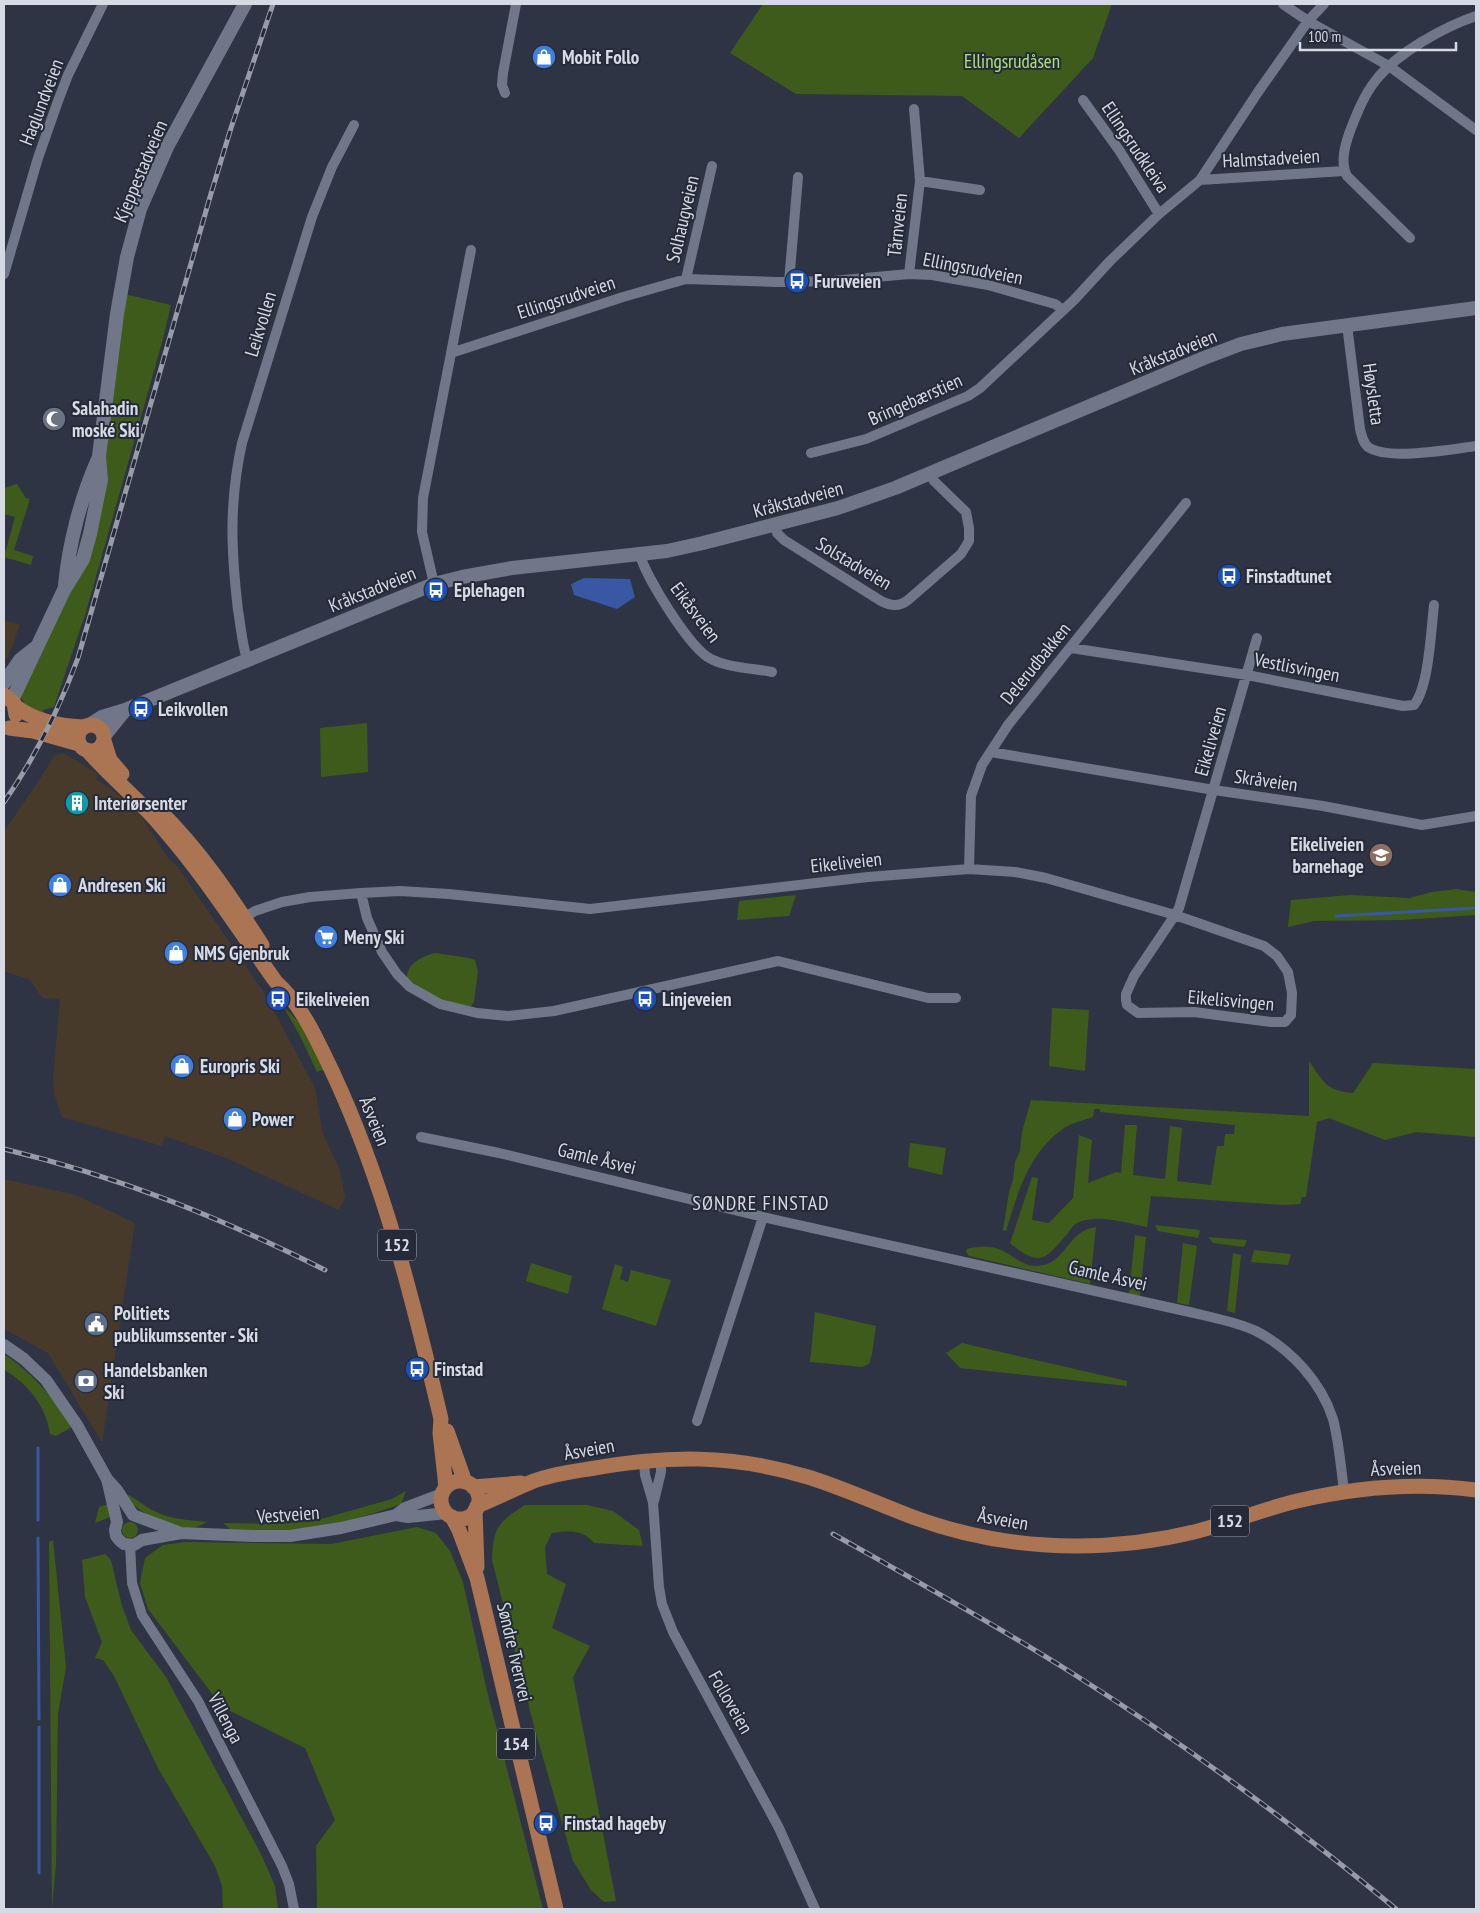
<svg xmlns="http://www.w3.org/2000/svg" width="1480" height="1913" font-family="'PT Sans Narrow',sans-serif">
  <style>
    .commercial { fill: #473a2b }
    .green { fill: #3e5b1b }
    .water { fill: #3858a3 }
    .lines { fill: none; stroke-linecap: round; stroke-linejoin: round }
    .stream { stroke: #3858a3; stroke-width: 3 }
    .minor { stroke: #707788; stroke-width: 10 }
    .tertiary { stroke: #707788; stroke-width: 12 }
    .secondary { stroke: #707788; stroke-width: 14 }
    .primary { stroke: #ab7453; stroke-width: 15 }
    .rail-casing { stroke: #979ca8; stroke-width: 5 }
    .rail { stroke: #252a39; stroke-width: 3; stroke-dasharray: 9; stroke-linecap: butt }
    .labels { text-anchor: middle; stroke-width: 4; stroke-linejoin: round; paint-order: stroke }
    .shield { fill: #252a39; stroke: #a1a5b1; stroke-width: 1 }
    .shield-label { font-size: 18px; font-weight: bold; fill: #d6dae4 }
    .poi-label { font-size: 19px; font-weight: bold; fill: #d6dae4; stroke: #252a39; text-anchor: start }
    .park-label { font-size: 19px; fill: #aee472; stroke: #252a39 }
    .street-label { font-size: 19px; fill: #d6dae4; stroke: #252a39 }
    .neighbourhood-label { font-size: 20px; letter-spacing: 1px; fill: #d6dae4; stroke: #252a39 }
  </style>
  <rect width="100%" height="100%" fill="#2e3443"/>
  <path class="commercial" d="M 4,620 L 20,625 L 8,657 L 4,662 Z
    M 59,754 L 65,754 L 74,759 L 98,774 L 96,779 L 130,803 L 139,813 L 168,858 L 178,867 L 265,994 L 315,1088 L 323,1134 L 340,1170 L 345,1198 L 339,1210 L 226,1158 L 165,1136 L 162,1146 L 62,1117 L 54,1094 L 53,1078 L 60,999 L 42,998 L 30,980 L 4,971 L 4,831 L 38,782 L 54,756 Z
    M 4,1179 L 76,1195 L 135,1223 L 102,1443 L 48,1353 L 4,1329 Z"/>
  <path class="green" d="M 763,4 L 1112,4 L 1093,58 L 1019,138 L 962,96 L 796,94 L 730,53 Z
    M 120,293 L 171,305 L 163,339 L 86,612 L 54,707 L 43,710 L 44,713 L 26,705 L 16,691 L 83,559 Z
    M 17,484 L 26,498 L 30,499 L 14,550 L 33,556 L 31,565 L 4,557 L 15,517 L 4,514 L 4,488 Z
    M 367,723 L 368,772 L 321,777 L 320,728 Z
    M 1456,889 L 1476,892 L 1476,915 L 1402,920 L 1314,921 L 1288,927 L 1291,900 L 1350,895 L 1409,898 L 1432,892 Z
    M 796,895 L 789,916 L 737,920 L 739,901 Z
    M 436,953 L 469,958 L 475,960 L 478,971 L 474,1002 L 471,1006 C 451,1010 422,989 407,978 C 406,964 424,955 436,953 Z
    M 283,1006 L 302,1025 L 325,1072 L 321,1070 L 317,1072 L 300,1036 Z
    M 1052,1008 L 1089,1010 L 1085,1071 L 1049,1066 Z
    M 1309,1061 C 1323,1082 1327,1091 1353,1093 L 1373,1063 L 1476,1069 L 1476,1137 L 1416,1132 L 1385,1140 L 1329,1118 L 1317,1122 L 1306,1197 L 1302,1197 L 1300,1204 L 1285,1205 L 1151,1196 L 1147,1227 C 1125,1223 1099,1214 1079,1222 C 1074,1224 1071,1229 1068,1233 C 1045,1260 1040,1268 1010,1243 L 1032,1177 L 1038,1178 L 1032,1220 L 1049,1223 L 1073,1198 L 1079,1135 L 1092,1140 L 1088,1183 L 1116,1172 L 1121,1173 L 1125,1125 L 1137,1125 L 1133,1175 L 1165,1179 L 1170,1126 L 1182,1128 L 1177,1181 L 1211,1185 L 1217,1146 L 1224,1146 L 1225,1134 L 1234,1134 L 1235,1125 L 1100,1112 L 1100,1109 L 1094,1109 L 1093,1117 C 1084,1120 1072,1123 1064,1128 C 1029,1152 1018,1192 1006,1231 L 1003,1230 L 1009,1192 L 1013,1180 L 1015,1162 L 1020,1151 L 1022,1132 L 1031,1100 L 1309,1116 Z
    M 910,1143 L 946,1148 L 942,1175 L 908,1167 Z
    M 1155,1225 L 1200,1230 L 1198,1238 L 1158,1231 Z
    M 1096,1227 L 1090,1284 L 969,1256 L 966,1252 L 967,1249 C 977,1246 991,1245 1001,1250 C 1013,1255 1022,1266 1036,1266 C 1066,1266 1066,1231 1096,1227 Z
    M 1135,1235 L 1146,1237 L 1140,1296 L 1129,1294 Z
    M 1208,1237 L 1247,1240 L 1244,1247 L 1213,1243 Z
    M 1183,1243 L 1197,1246 L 1189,1305 L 1177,1303 Z
    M 1254,1250 L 1291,1254 L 1288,1265 L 1251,1262 Z
    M 1233,1253 L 1241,1255 L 1235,1313 L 1227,1311 Z
    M 531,1263 L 572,1276 L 568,1294 L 526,1281 Z
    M 615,1264 L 623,1267 L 620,1279 L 628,1282 L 631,1270 L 671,1280 L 656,1326 L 602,1309 Z
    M 815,1312 L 876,1326 L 872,1354 L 869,1364 L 862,1367 L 810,1362 Z
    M 962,1343 L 1127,1381 L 1127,1386 L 960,1368 L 946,1353 Z
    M 4,1354 C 35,1375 52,1397 72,1427 L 56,1436 L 50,1434 C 47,1408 27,1382 4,1370 Z
    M 406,1491 L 401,1504 C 366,1516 330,1528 292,1530 C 272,1531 251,1530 231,1530 L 223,1523 L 277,1524 L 314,1521 L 392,1499 Z
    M 129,1495 C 137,1499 144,1506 152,1510 C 169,1519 188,1520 207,1522 C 203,1524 199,1526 196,1527 C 176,1532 138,1513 126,1497 Z
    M 108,1504 L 110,1517 L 95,1523 L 99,1507 Z
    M 525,1505 L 587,1505 L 613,1511 L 639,1530 L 643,1546 L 594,1543 C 582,1529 569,1531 552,1533 L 545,1547 L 547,1574 L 566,1584 L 552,1628 L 590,1646 L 573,1677 L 616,1901 L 604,1902 L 591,1890 L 573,1861 L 535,1730 L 492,1560 C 493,1528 498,1522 525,1505 Z
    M122 1530a8 8 0 1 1 16 0a8 8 0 1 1-16 0Z
    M 417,1527 L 436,1533 L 450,1551 L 463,1582 L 487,1691 L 543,1909 L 321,1909 L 317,1908 L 316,1846 L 335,1820 L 305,1748 L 222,1707 L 148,1609 L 140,1583 L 145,1558 L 163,1545 L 185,1542 L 331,1544 Z
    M 53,1540 L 66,1667 L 58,1714 L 56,1863 L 52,1909 L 49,1542 Z
    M 105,1554 L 111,1560 L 122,1606 L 131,1630 L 166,1677 L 261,1854 L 275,1886 L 278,1909 L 223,1909 L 222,1886 L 215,1866 L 158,1768 L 114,1676 L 103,1660 L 95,1658 L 102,1642 L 85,1597 L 82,1560 Z"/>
  <path class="water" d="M 584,578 L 630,579 L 635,597 L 617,609 L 574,595 L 571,584 Z"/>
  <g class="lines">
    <path class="stream" d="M 1336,916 L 1476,908
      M 38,1448 L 38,1520
      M 38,1538 L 39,1719
      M 39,1727 L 39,1873"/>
    <path class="minor" d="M 1283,4 L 1308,21 L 1389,66 L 1476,130
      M 505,93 L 502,85 L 503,73 L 516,4
      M 1083,100 L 1119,150 L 1159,214
      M 1200,180 L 1344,171
      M 920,181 L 980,190
      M 1410,238 L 1347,176 C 1340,162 1345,145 1350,131 C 1357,113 1364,95 1376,80 C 1398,52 1444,27 1476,16
      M 4,274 L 38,158 L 58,101 L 68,75 L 103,4
      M 909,274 L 920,181 L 914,109
      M 686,279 L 712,166
      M 789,282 L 798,177
      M 1347,325 L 1360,429 C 1362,436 1363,443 1368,447 C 1388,461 1452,449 1476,446
      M 451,353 L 623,297 L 686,279 L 776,282 L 833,281 L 909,274 L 932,275 L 988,285 L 1055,304 L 1063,310
      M 811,453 L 866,439 L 968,396 L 980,388 L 1074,300 L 1110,261 L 1159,214 L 1200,180 L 1258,92 L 1308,21 L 1324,4
      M 775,525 L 777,533 L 784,540 L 881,601 C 891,606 899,607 908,600 L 961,554 L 969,541 L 969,528 L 966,512 L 934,481 L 930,474
      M 640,555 C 646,577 690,649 711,659 C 729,668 753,668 772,672
      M 434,584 L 422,532 L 423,498 L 471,250
      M 1071,648 L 1247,675 L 1403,706 L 1414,705 C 1429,687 1431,630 1434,605
      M 247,659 C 242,644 241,627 238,610 C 231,551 229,502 242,443 L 312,217 L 332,167 L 354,125
      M 991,752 L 1214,790 L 1323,806 L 1422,825 L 1476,816
      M 969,869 L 971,796 L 982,765 L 1008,725 L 1186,503
      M 361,893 L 367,918 L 382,952 L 397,974 L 410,987 L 440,1004 L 477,1013 L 508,1016 L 554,1011 L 778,961 L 928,998 L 956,998
      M 1175,915 L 1264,946 L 1277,956 L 1288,972 L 1292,993 L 1291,1015 L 1285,1022 L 1271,1022 L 1194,1012 L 1138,1013 L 1127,1005 L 1126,1000 L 1126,994 L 1134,976 Z
      M 240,920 L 255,911 L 282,902 L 310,897 L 361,893 L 400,891 L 449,894 L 590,909 L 868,877 L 969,869 L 1015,872 L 1046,878 L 1175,915 L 1179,908 L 1257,638
      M 421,1137 L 499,1153 L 763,1217 L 1194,1313 C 1214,1318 1237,1322 1256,1331 C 1291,1349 1321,1382 1333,1419 C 1339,1442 1341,1468 1344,1491
      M 697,1421 L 763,1217
      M 644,1460 L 645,1475 L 653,1502 L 659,1587 L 662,1604 L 673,1632 L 779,1828 L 815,1909
      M 654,1501 L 661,1472 L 661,1459
      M 130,1545 L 132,1583 L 142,1615 L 198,1701 L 282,1866 L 289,1884 L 294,1909"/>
    <path class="tertiary" d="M 4,1345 L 24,1359 L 46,1380 L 77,1425 L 107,1479 L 117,1522 L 115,1530 L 116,1536 L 119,1540 L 124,1544 L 134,1545 L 142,1540 L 181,1533
      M 107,1479 L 117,1490 L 133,1515 L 181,1533 L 252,1536 L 290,1536 L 341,1528 L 396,1515 L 408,1517 L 447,1513
      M 396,1515 L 405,1508 L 442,1494"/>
    <path class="secondary" d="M 65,585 C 69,543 81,497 98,459
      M 4,683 L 20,660 L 35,648
      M 12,700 L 64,590 L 83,559 L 90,534 L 101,480 L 99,456 L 117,314 L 127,257 L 140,209 L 167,147 L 245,4
      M 91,724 L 102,717 L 125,710 L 434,584 L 462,577 L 512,568 L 667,551 L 703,543 L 838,508 L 895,488 L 1204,358 L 1241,344 L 1282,334 L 1476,308
      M 104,736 L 125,710"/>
    <path class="primary" d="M 4,695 L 14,703 L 16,715
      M 15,706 C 35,721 59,726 83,727
      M78 738a13 13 0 1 1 26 0a13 13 0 1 1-26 0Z
      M 9,728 L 33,731 L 79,744
      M 104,741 L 110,760 L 122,774
      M 87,750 C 110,777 139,799 162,827 C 204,875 239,930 276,982 C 302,1005 317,1040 332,1071 C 384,1182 413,1300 441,1419 L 440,1433 L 446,1487
      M 158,809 C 200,850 231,897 262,945
      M 447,1431 L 465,1482
      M441 1500a19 19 0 1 1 38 0a19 19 0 1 1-38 0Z
      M 473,1487 L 521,1483
      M 477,1506 C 495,1499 512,1490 529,1483 C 548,1475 570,1472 589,1469 C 667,1455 732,1454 808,1477 C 843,1488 876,1503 910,1516 C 963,1536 1019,1546 1076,1546 C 1117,1546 1158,1541 1198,1531 C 1232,1522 1264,1509 1297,1501 C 1356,1487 1416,1482 1476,1490
      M 475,1510 L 477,1567
      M 452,1517 L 459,1530 L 477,1578 L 556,1909"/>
    <g class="rail-casing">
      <path id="rail" d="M 4,802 C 35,758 59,709 78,658 L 210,197 L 231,128 L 273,4
        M 4,1149 C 120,1177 219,1217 325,1270
        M 833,1534 C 913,1579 994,1624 1072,1673 C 1185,1744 1293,1824 1396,1909"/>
    </g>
    <use href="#rail" class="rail"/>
  </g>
  <defs>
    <g id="shop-disc" transform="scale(1.25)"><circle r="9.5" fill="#3f7fe0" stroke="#252a39"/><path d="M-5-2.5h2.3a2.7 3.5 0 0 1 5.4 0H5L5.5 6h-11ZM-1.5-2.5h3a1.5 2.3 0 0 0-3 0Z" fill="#fff"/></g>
    <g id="bus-disc" transform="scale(1.25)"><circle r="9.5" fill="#1a4fb4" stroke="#252a39"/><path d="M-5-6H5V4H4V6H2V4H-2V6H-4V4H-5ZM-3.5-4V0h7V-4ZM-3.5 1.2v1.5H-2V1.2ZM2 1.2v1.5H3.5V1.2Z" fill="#fff"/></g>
    <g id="mosque-disc" transform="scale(1.25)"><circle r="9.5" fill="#6b7280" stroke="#252a39"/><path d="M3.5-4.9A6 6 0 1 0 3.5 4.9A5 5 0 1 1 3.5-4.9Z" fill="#fff"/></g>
    <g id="building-disc" transform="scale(1.25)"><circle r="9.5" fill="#0f9aa8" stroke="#252a39"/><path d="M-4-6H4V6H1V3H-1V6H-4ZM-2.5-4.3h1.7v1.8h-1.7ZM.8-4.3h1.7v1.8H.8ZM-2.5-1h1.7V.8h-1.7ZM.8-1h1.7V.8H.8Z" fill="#fff"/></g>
    <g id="school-disc" transform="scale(1.25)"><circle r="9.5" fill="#8d6e63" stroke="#252a39"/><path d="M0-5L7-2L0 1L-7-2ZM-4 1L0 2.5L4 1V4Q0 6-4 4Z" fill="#fff"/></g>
    <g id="supermarket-disc" transform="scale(1.25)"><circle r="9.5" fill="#3f7fe0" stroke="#252a39"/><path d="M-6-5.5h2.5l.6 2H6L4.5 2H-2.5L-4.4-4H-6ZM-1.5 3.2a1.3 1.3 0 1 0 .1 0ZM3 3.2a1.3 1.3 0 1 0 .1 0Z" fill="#fff"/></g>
    <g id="civic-disc" transform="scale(1.25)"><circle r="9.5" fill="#5c6f8a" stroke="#252a39"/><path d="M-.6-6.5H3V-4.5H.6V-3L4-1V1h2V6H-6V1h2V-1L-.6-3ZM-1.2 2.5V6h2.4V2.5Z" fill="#fff"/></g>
    <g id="bank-disc" transform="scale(1.25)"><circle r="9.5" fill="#5c6f8a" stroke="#252a39"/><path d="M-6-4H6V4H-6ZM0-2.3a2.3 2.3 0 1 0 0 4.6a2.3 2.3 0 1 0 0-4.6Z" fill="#fff"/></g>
  </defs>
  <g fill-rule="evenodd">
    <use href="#shop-disc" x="544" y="57"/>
    <use href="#bus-disc" x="797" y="281"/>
    <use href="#mosque-disc" x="54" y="419"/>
    <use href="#bus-disc" x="1229" y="576"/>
    <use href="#bus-disc" x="436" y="590"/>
    <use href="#bus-disc" x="141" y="709"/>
    <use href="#building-disc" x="77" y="803"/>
    <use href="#school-disc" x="1381" y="855"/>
    <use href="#shop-disc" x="60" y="885"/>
    <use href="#supermarket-disc" x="326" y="937"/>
    <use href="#shop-disc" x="176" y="953"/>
    <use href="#bus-disc" x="278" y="999"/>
    <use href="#bus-disc" x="645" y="999"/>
    <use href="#shop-disc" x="182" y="1066"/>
    <use href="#shop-disc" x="235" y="1119"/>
    <use href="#civic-disc" x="96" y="1324"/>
    <use href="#bus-disc" x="417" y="1369"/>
    <use href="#bank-disc" x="86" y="1381"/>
    <use href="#bus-disc" x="546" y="1823"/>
  </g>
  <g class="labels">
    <g class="shield">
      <rect x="378" y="1229.5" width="38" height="31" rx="4"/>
      <rect x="1211" y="1505.5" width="38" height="31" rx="4"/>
      <rect x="497" y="1728.5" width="38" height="31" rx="4"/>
    </g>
    <g class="shield-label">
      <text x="397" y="1251">152</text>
      <text x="1230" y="1527">152</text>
      <text x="516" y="1750">154</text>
    </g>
    <g class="poi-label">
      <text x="562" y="64">Mobit Follo</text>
      <text x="814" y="288">Furuveien</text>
      <text x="72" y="415">Salahadin<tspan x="72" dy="22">moské Ski</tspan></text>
      <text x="1246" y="583">Finstadtunet</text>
      <text x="454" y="597">Eplehagen</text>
      <text x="158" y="716">Leikvollen</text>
      <text x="94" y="810">Interiørsenter</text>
      <text x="1364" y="851" text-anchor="end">Eikeliveien<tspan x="1364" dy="22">barnehage</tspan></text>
      <text x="78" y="892">Andresen Ski</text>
      <text x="344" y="944">Meny Ski</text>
      <text x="194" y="960">NMS Gjenbruk</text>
      <text x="296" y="1006">Eikeliveien</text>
      <text x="662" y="1006">Linjeveien</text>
      <text x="200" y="1073">Europris Ski</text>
      <text x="252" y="1126">Power</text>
      <text x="114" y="1320">Politiets<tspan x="114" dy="22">publikumssenter - Ski</tspan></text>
      <text x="434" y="1376">Finstad</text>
      <text x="104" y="1377">Handelsbanken<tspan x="104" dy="22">Ski</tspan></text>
      <text x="564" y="1830">Finstad hageby</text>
    </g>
    <g class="park-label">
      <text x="1012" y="68">Ellingsrudåsen</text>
    </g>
    <g class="street-label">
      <text transform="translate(41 102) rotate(-69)" y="7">Haglundveien</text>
      <text transform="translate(1136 147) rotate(56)" y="7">Ellingsrudkleiva</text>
      <text transform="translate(1271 158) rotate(-3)" y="7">Halmstadveien</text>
      <text transform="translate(140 171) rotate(-67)" y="7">Kjeppestadveien</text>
      <text transform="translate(682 219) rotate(-77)" y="7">Solhaugveien</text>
      <text transform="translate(897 225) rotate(-84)" y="7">Tårnveien</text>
      <text transform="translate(973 268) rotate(11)" y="7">Ellingsrudveien</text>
      <text transform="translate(566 297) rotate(-18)" y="7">Ellingsrudveien</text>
      <text transform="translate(260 324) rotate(-73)" y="7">Leikvollen</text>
      <text transform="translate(1173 352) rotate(-22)" y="7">Kråkstadveien</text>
      <text transform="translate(1374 394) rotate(82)" y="7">Høysletta</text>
      <text transform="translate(915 399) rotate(-24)" y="7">Bringebærstien</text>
      <text transform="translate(798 499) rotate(-15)" y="7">Kråkstadveien</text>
      <text transform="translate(854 563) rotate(31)" y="7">Solstadveien</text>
      <text transform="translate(372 589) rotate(-22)" y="7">Kråkstadveien</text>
      <text transform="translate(696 612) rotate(53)" y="7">Eikåsveien</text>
      <text transform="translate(1035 663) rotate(-51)" y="7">Delerudbakken</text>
      <text transform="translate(1297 667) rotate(11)" y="7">Vestlisvingen</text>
      <text transform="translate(1210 741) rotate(-74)" y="7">Eikeliveien</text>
      <text transform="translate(1266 780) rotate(8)" y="7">Skråveien</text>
      <text transform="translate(846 862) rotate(-6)" y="7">Eikeliveien</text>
      <text transform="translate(1231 1000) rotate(5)" y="7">Eikelisvingen</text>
      <text transform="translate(375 1121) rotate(68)" y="7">Åsveien</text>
      <text transform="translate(597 1158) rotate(14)" y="7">Gamle Åsvei</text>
      <text transform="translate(1108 1275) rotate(13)" y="7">Gamle Åsvei</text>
      <text transform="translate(589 1449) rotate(-10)" y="7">Åsveien</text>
      <text transform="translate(1396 1468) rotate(-2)" y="7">Åsveien</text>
      <text transform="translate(288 1514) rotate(-4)" y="7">Vestveien</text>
      <text transform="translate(1003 1519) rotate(10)" y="7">Åsveien</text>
      <text transform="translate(515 1652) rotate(77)" y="7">Søndre Tverrvei</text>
      <text transform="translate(731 1702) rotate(60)" y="7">Folloveien</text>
      <text transform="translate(226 1718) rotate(62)" y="7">Villenga</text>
    </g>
    <g class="neighbourhood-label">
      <text x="761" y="1210">SØNDRE FINSTAD</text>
    </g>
  </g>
  <rect width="1480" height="1913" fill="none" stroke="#d6dae4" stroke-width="10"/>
  <path d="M1300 42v8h156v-8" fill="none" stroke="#d6dae4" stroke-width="2.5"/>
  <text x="1308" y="42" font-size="15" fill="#d6dae4" stroke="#252a39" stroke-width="4" paint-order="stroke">100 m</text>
</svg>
